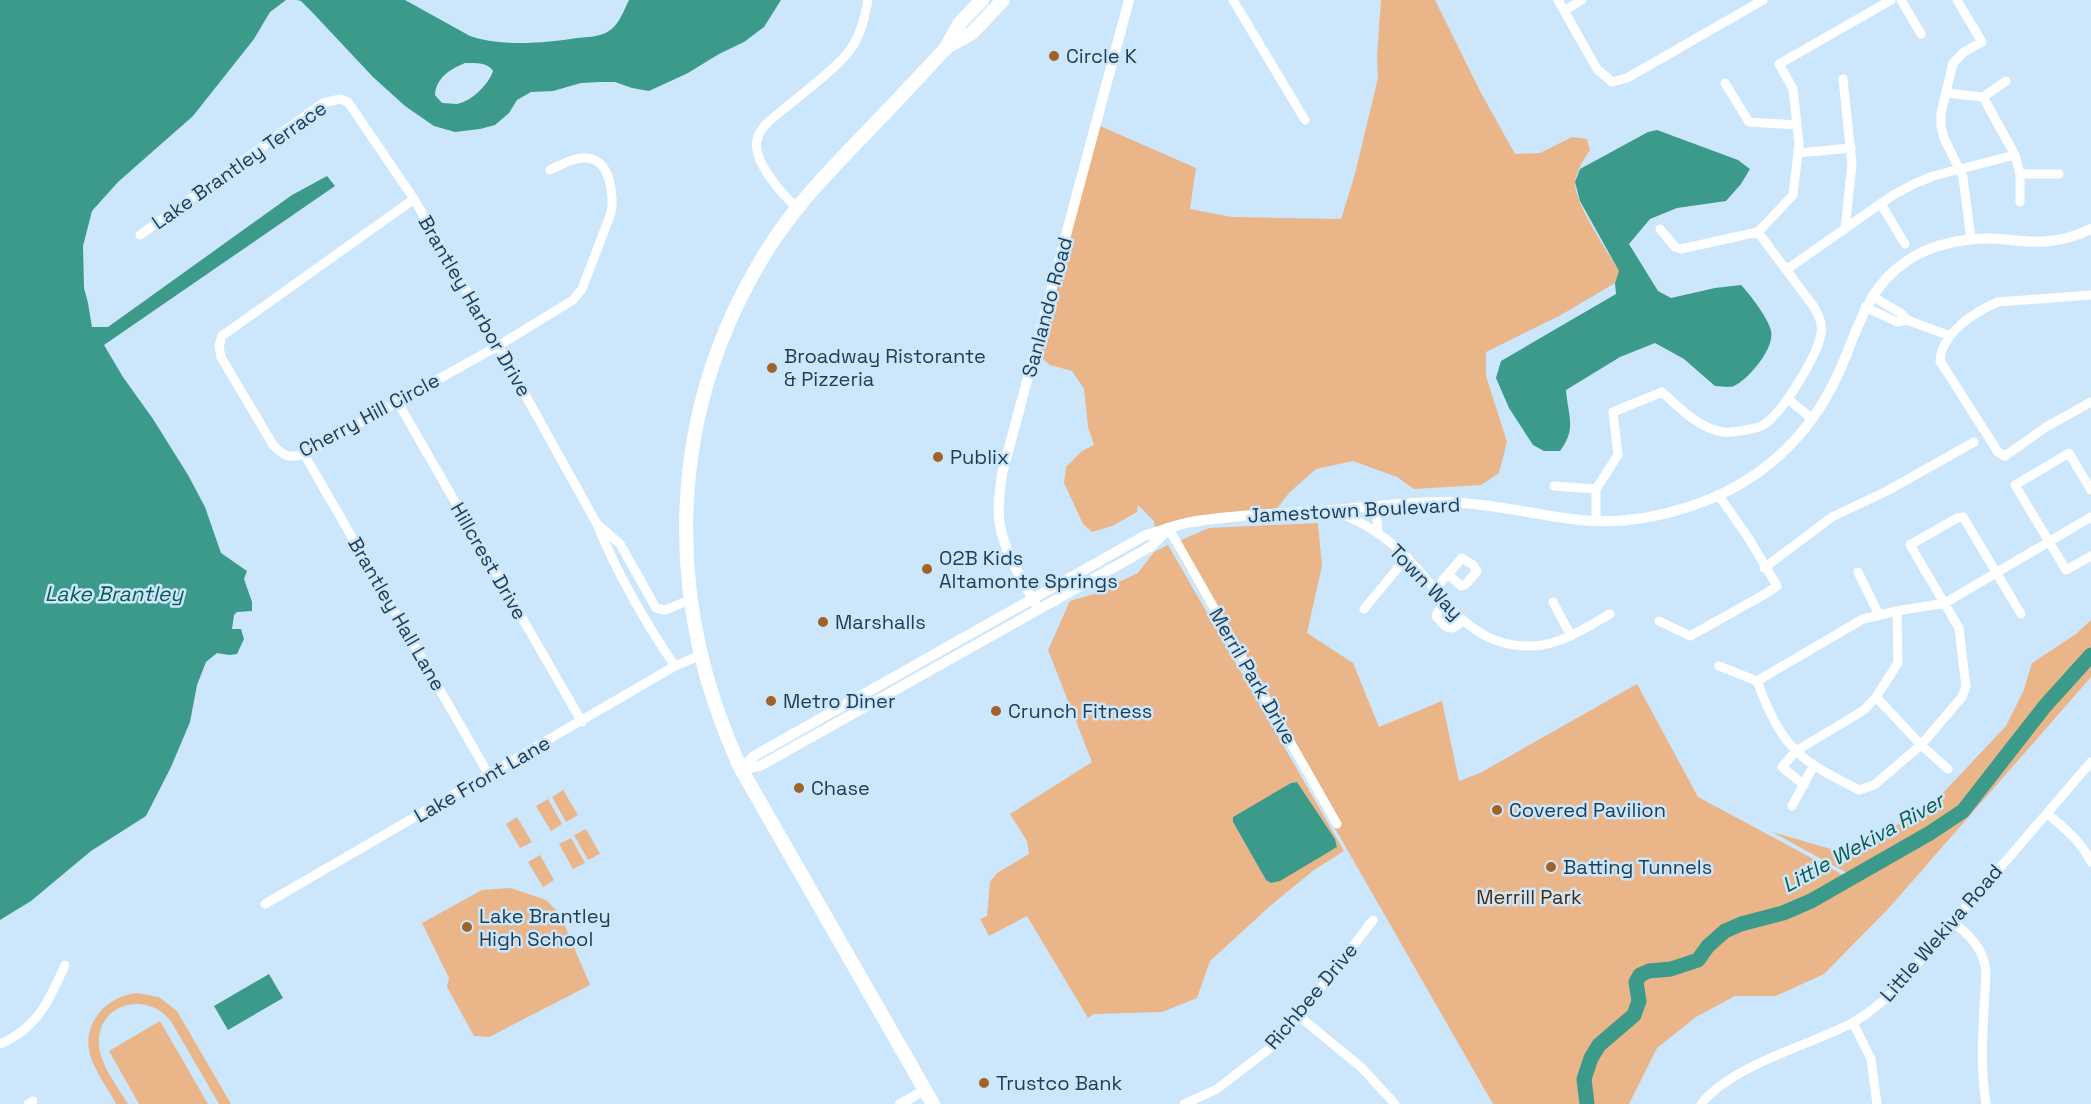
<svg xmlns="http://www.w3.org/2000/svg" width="2091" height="1104" font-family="'Space Grotesk',sans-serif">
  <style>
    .green { fill: #eab589; fill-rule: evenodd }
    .water { fill: #3c9a8a; fill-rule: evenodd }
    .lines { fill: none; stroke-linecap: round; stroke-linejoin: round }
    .river { stroke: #3c9a8a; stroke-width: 15 }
    .minor { stroke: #fff; stroke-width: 9 }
    .tertiary { stroke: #fff; stroke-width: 10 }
    .primary { stroke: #fff; stroke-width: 14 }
    .poi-dot { fill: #a06228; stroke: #cce7fc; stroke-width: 2 }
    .labels { text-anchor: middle; stroke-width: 5; stroke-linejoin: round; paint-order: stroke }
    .poi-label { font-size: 20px; fill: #203e53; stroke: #cce7fc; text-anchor: start }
    .street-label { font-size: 20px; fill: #203e53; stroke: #cce7fc }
    .park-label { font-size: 20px; fill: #4e2a03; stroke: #cce7fc }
    .water-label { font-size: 21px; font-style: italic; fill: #0b5b50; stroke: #cce7fc }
  </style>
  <rect width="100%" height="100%" fill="#cce7fc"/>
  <path class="green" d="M 1381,0 L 1435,0 L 1481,93 L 1515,154 L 1540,153 L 1572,137 L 1587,139 L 1590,150 C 1584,159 1575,173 1575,184 C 1576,205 1607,251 1619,271 L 1615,283 L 1561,315 L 1486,352 L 1486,376 L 1507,442 L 1499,473 L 1481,485 L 1414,489 L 1397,477 L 1353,461 L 1316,469 L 1290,492 L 1276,509 L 1155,528 L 1154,521 L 1138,505 L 1137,512 L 1112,526 L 1092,532 L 1083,524 L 1064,483 L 1066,467 L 1082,451 L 1094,445 L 1088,427 L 1084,389 L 1072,371 L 1050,365 L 1038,355 L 1100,126 L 1196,168 L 1190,209 L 1232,217 L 1341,219 L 1355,174 L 1378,78 L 1377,56 Z
    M 1318,523 L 1322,566 L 1307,633 L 1353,663 L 1379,727 L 1442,701 L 1459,781 L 1480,773 L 1637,684 L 1698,797 L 1847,877 L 1821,893 L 1783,909 L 1725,930 L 1707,946 L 1697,959 L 1671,968 L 1649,969 L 1638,975 L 1633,985 L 1636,1002 L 1630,1015 L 1587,1053 L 1581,1078 L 1584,1104 L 1493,1104 L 1172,544 L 1209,528 Z
    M 1168,545 L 1344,851 L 1314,870 L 1270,906 L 1210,961 L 1197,998 L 1162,1012 L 1094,1014 L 1088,1018 L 1027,916 L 989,936 L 980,919 L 987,916 L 990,882 L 997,873 L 1029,854 L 1027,841 L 1010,814 L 1092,762 L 1048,650 L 1070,601 L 1091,595 L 1138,573 L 1154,552 ZM 1297,782 L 1335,839 L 1337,847 L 1271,883 L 1266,880 L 1233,822 L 1291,783 Z
    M 2091,620 L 2091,677 L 1888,909 L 1824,974 L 1776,996 L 1735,996 L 1696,1017 L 1657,1048 L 1629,1104 L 1588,1104 L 1585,1078 L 1591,1055 L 1633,1017 L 1640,1003 L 1637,985 L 1641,978 L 1651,973 L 1673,972 L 1698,963 L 1709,949 L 1727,934 L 1742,927 L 1785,913 L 1823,896 L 1851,879 L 1849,874 L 1772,832 L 1838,851 L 1924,813 L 2006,726 L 2023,692 L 2032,663 L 2076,634 Z
    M 563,790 L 578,815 L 566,822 L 552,797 Z
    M 548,799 L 562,824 L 551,831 L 536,806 Z
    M 517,817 L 532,842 L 520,848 L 506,824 Z
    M 586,829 L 600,854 L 588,860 L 574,835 Z
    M 571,838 L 585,863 L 573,869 L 559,844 Z
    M 540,855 L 554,880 L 543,887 L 528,862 Z
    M 511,888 L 546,900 L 560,914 L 590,985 L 489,1037 L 474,1036 L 447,987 L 449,978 L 422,923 L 482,890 Z
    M 136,993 L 159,997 L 177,1011 L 231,1104 L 219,1104 L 172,1023 C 149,989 95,1003 99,1046 C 101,1066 118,1087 128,1104 L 116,1104 C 108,1089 97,1074 91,1058 C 80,1025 105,997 136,993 Z
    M 160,1021 L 208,1104 L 139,1104 L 109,1051 Z"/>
  <path class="water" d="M 0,0 L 286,0 L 270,12 L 254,39 L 193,116 L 118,182 L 92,211 L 83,246 L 84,288 L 88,303 L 92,327 L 108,327 L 292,195 L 327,176 L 335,186 L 104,345 L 123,377 L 153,419 L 188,475 L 205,507 L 221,553 L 247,571 L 244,579 L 252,602 L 252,611 L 237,612 L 234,615 L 232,629 L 241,629 L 244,639 L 237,654 L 229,655 L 217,653 L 206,662 L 197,685 L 190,722 L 171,767 L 146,816 L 91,851 L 31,901 L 0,920 Z
    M 297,0 L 405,0 L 470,36 C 501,47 545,43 577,38 C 587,37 600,37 609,31 C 619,25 624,10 629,0 L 781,0 L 764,27 L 744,42 L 719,54 L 688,73 L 649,91 L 632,88 L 615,82 L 600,82 L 581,83 L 553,91 L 531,92 L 517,100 L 509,113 L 495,125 L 480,129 L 455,132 L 434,126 L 405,106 L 373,77 L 311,11 L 301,1 ZM 465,63 C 474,63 488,62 493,71 C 489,84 472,101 457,104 C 453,104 447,103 442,103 L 435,95 C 436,78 450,69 465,63 Z
    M 1657,130 L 1738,160 L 1750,169 L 1741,184 L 1726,201 L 1677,208 L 1650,219 L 1629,244 L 1658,291 L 1671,298 L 1715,288 L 1741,285 C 1749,293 1769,319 1771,331 C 1775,348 1749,379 1734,386 C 1729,388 1721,386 1715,386 L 1684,359 L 1655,343 L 1620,357 L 1566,390 C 1568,417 1577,428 1560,451 L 1544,451 L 1533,445 L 1509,408 L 1496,378 L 1501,361 L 1616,294 L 1615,283 L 1619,271 L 1580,201 L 1575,182 L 1580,169 L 1648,132 Z
    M 1297,782 L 1335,839 L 1337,847 L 1280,881 L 1271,883 L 1266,880 L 1233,822 L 1233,817 L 1291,783 Z
    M 269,974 L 283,998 L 228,1030 L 214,1006 Z"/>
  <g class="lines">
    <path class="river" d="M 1587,1104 L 1584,1079 L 1591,1058 L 1599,1045 L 1634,1015 L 1639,1001 L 1636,982 L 1640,975 L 1649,971 L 1671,969 L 1698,960 L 1708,946 L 1725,931 L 1741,924 L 1783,913 L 1811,901 L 1930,833 L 1963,811 L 2045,706 L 2091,655"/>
    <path class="minor" d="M 1233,0 L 1305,120
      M 1558,0 L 1597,69 L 1612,82 L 1627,78 L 1763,0
      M 1901,0 L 1921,34
      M 1957,0 L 1982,42 L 1964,52 L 1953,63 L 1941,113 L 1941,127 L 1944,138 L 1963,177 L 1971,240
      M 1564,11 L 1582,0
      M 1843,79 L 1852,164 L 1845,229
      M 1725,83 L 1749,122 L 1797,125
      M 1946,93 L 1983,97 L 2015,155
      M 1983,97 L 2006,81
      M 1798,153 L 1851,148
      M 2020,174 L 2059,174
      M 414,199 L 222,336 L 219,346 L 221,357 L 273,445 C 283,456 290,459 304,454 L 498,346 L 573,300 L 582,289 L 611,213 C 614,196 611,159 586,158 C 574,157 561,165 550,170
      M 1881,204 L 1905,244
      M 798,208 C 783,196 752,161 757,140 C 760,127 771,120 780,112 C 799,96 843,64 854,44 C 862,30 865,15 868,0
      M 1660,229 L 1675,247 L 1681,249 L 1758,232 L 1793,195 L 1799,144 L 1793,89 L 1779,64 L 1891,0
      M 140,235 L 323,103 L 340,99 L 348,102 L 414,199 L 498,346 L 597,524 C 616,571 646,624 675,666
      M 1786,270 L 1893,195 L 1914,184 L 1933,176 L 2015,155 L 2020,174 L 2020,202
      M 2091,295 L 1998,302 C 1974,312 1942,333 1940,361 L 1998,452 L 2005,456 L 2046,427 L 2091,402
      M 1872,296 L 1902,314 L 1907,320 L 1950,336
      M 1865,307 L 1897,322 L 1907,320
      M 1788,399 L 1812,419
      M 397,401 L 582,722
      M 304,454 L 489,775
      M 1554,486 L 1596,489 L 1618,455 L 1613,412 L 1662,392 C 1680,408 1698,428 1723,432 C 1731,433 1757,429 1763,425 C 1782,414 1818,355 1821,333 C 1823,323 1818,315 1814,307 L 1758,232
      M 1596,489 L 1596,521
      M 2091,490 L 2069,453 L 2015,485 L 2066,570 L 2091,556
      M 1376,506 L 1378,533
      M 1332,511 C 1361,520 1387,537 1408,559 C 1445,596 1468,647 1530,646 C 1559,646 1586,628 1610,614
      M 598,525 L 620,544 L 656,608 L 665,610 L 690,600
      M 1169,529 L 1337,824
      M 1764,568 L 1832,517 L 1887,491 L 1974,442
      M 1858,572 L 1879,615
      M 1434,590 L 1462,558 L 1473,565 L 1477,571 L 1466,584 L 1461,586 L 1448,574
      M 1553,602 L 1571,636
      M 1446,603 L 1439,610 L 1436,616 L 1446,627 L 1453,628 L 1463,621
      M 1364,609 L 1407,557
      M 1659,621 L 1690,636 L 1767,593 L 1777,586 L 1748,537 L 1719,496
      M 1719,666 L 1757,681
      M 1757,681 C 1765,702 1774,725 1789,743 C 1806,765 1835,777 1859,790 L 1874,785 L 1921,745 L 1962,697 L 1966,687 L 1959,628 L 1910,545 L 1957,518 L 1963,517 L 2021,614
      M 1757,681 L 1863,619 L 1897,611 L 1945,603 L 2091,517
      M 1876,697 L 1921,745 L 1948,769
      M 1804,785 L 1782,767 L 1796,751 L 1864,710 L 1876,697 L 1898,663 L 1897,611
      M 1792,806 L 1814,765
      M 2047,813 C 2064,828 2081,841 2091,862
      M 265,904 L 675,666 L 701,655
      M 1952,921 C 1970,936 1983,947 1986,972 C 1984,1015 1979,1061 1986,1104
      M 1299,1016 L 1362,1068 L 1395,1104
      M 1853,1023 L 1871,1059 L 1877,1104
      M 0,1044 C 37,1029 50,999 65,965
      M 28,1104 L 33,1101
      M 1184,1104 L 1217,1089 L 1270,1048 L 1299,1016 L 1373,920
      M 1701,1104 C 1732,1065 1805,1047 1850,1024 C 1866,1016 1881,1003 1894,991 L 2091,762"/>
    <path class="tertiary" d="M 1038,609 C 1024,582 1005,555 1000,525 C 997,508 1000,491 1002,474 L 1129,0
      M 741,769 L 754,756 L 1144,536 C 1160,531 1175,525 1191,522 C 1237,514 1285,514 1332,510 C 1369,507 1408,502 1446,502 C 1491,503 1535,515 1580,520 C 1616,524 1654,518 1688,507 C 1758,485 1810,438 1840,370 C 1858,329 1867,287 1907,261 C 1932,243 1970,237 2001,239 C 2017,241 2033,243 2049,241 C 2064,240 2078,235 2091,229
      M 741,769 L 760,766 L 1150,547 L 1168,530
      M 900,1104 L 925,1090"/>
    <path class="primary" d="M 947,47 L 972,33 L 1003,0
      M 933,1104 L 741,769 C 660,594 667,404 773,241 C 799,202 832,168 865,134 C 892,106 919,77 946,48 L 959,24 L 982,0"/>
  </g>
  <g class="poi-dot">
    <circle cx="1054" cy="56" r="6"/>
    <circle cx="772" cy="368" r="6"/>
    <circle cx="938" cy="457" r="6"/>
    <circle cx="927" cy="569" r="6"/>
    <circle cx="823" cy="622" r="6"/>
    <circle cx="771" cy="701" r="6"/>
    <circle cx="996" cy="711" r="6"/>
    <circle cx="799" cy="788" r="6"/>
    <circle cx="1497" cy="810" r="6"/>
    <circle cx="1551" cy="867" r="6"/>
    <circle cx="467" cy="927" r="6"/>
    <circle cx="984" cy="1083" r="6"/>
  </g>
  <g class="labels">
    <g class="poi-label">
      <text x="1066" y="63">Circle K</text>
      <text x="784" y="363">Broadway Ristorante<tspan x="784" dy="23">&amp; Pizzeria</tspan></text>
      <text x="950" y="464">Publix</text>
      <text x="939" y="565">O2B Kids<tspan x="939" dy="23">Altamonte Springs</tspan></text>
      <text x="835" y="629">Marshalls</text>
      <text x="783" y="708">Metro Diner</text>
      <text x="1008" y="718">Crunch Fitness</text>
      <text x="811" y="795">Chase</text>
      <text x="1509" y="817">Covered Pavilion</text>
      <text x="1563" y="874">Batting Tunnels</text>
      <text x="479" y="923">Lake Brantley<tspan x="479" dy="23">High School</tspan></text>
      <text x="996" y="1090">Trustco Bank</text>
    </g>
    <g class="street-label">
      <text transform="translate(239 165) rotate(-35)" y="7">Lake Brantley Terrace</text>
      <text transform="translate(475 306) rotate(60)" y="7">Brantley Harbor Drive</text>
      <text transform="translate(1047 307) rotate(-75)" y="7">Sanlando Road</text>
      <text transform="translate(369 415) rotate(-28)" y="7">Cherry Hill Circle</text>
      <text transform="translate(1354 510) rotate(-3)" y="7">Jamestown Boulevard</text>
      <text transform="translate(489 561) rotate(60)" y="7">Hillcrest Drive</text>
      <text transform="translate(1426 582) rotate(46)" y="7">Town Way</text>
      <text transform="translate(397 614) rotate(60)" y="7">Brantley Hall Lane</text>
      <text transform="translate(1253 676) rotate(60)" y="7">Merril Park Drive</text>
      <text transform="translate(482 779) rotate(-30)" y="7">Lake Front Lane</text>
      <text transform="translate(1941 933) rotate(-49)" y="7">Little Wekiva Road</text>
      <text transform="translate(1311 996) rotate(-50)" y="7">Richbee Drive</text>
    </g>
    <g class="park-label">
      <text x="1529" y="904">Merrill Park</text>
    </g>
    <g class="water-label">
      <text x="114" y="601">Lake Brantley</text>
      <text transform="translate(1863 843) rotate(-29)" y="7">Little Wekiva River</text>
    </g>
  </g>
</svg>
